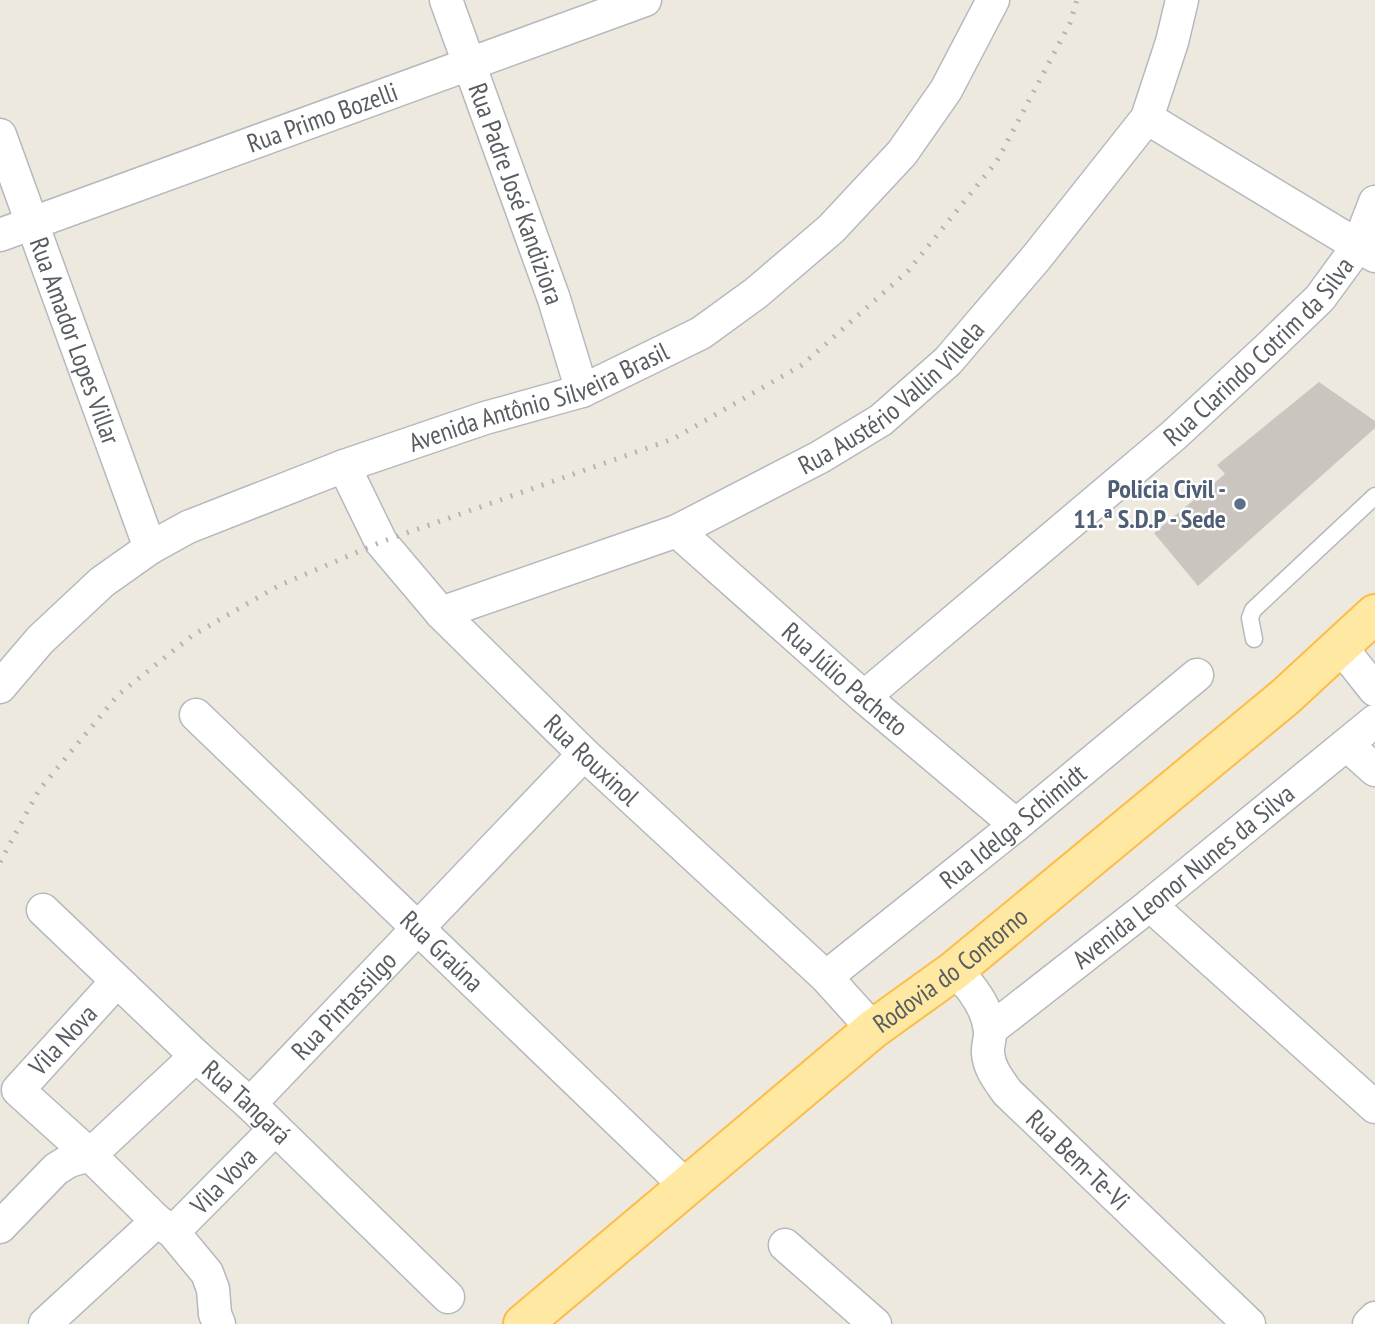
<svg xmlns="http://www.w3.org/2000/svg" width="1375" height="1324" font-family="'PT Sans Narrow',sans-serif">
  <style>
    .building { fill: #cac5be }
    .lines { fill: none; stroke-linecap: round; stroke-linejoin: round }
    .lane-casing { stroke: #b5b9bd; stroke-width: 19 }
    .street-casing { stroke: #b5b9bd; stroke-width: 35 }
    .primary-casing { stroke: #febc47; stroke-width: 42 }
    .lane { stroke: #fff; stroke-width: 16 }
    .street { stroke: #fff; stroke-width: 32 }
    .primary { stroke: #ffe8a1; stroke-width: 38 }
    .rail { stroke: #b3b4b5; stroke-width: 5; stroke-dasharray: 2 9; stroke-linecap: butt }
    .service-dot { fill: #5c6f8a; stroke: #fff; stroke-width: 2.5 }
    .labels { text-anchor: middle; stroke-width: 5; stroke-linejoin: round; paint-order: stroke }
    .street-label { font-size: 26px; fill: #585d62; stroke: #fff }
    .service-label { font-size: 26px; font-weight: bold; fill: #4e5e75; stroke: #fff; text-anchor: end }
  </style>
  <rect width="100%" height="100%" fill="#ede9df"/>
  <path class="building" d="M 1319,382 L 1375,421 L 1375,428 L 1198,586 L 1154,533 L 1225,474 L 1217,465 Z"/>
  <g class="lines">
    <g class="lane-casing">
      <path id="lane" d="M 1254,639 L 1250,618 L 1253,610 L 1375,496"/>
    </g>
    <g class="street-casing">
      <g id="street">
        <path id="s1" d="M 446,0 L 554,299 L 582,391"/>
        <path d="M 1147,118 L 1375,256"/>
        <path id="s2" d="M 0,135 L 150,548"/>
        <path id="s3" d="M 0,235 L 645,0"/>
        <path id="s4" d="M 344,466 L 381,542 L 441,613 L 584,754 L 826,977 L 873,1029"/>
        <path id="s5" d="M 677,531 L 864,697 L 1016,825"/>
        <path id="s6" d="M 441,613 L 677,531 L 820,457 L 881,420 L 948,361 L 1036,258 L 1147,118 L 1172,42 L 1182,0"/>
        <path d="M 1340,646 L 1375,690"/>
        <path id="s7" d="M 0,687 L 40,640 L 102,582 L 150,548 L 188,527 L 344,466 L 485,418 L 582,391 L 701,333 L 756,293 L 831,229 L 902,153 L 946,90 L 993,0"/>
        <path id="s8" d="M 864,697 L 1173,436 L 1266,350 L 1320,298 L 1358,246 L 1375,202"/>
        <path id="s9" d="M 196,715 L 687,1187"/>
        <path d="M 1347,745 L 1375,770"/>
        <path d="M 1150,905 L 1375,1107"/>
        <path id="s10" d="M 43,910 L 196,1056 L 250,1104 L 448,1297"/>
        <path id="s11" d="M 955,970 C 970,985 988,1008 990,1031 C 991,1038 987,1046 988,1053 C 989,1068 998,1079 1007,1092 L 1249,1324"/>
        <path id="s12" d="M 826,977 L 1016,825 L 1197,675"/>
        <path d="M 117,981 L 18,1090 L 90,1155 L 157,1221 L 173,1232 L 207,1273 L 213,1289 L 215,1314 L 219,1324"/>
        <path id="s13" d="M 990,1030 L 1150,905 L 1375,721"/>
        <path id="s14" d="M 250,1104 L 584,754"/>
        <path d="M 0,1227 L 56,1169 L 69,1161 L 90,1155 L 196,1056"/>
        <path id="s15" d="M 173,1232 L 275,1129"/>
        <path d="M 785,1245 L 875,1324"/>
        <path d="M 45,1324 L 157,1221"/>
        <path d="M 1369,1324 L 1375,1318"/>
      </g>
    </g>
    <g class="primary-casing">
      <g id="primary">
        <path id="s16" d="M 523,1324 L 873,1029 L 955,970 L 1285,697 L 1375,614"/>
      </g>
    </g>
    <use href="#lane" class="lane"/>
    <use href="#street" class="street"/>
    <use href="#primary" class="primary"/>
    <path class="rail" d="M 0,862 L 39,790 L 118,695 L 193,635 L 278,586 L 381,542 L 673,439 L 802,365 L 908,271 L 997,161 L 1070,23 L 1077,0"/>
  </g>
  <circle class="service-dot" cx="1240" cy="504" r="7"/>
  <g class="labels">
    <g class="street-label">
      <text dy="9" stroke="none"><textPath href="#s3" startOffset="343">Rua Primo Bozelli</textPath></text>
      <text dy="9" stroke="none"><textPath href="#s1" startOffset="206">Rua Padre José Kandiziora</textPath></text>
      <text dy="9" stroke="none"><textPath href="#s2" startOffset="219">Rua Amador Lopes Villar</textPath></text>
      <text dy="9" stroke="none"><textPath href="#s8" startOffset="525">Rua Clarindo Cotrim da Silva</textPath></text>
      <text dy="9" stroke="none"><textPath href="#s6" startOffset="504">Rua Austério Vallin Villela</textPath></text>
      <text dy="9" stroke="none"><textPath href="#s7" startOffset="623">Avenida Antônio Silveira Brasil</textPath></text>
      <text dy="9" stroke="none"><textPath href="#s5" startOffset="224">Rua Júlio Pacheto</textPath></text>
      <text dy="9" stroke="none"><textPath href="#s4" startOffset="388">Rua Rouxinol</textPath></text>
      <text dy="9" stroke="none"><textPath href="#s12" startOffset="240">Rua Idelga Schimidt</textPath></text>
      <text dy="9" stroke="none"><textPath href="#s13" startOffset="247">Avenida Leonor Nunes da Silva</textPath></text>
      <text dy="9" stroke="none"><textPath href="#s9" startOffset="341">Rua Graúna</textPath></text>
      <text dy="9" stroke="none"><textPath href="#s16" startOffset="555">Rodovia do Contorno</textPath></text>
      <text dy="9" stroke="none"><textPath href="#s14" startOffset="136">Rua Pintassilgo</textPath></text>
      <text transform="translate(63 1040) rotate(-47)" y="9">Vila Nova</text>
      <text dy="9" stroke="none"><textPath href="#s10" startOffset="280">Rua Tangará</textPath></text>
      <text dy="9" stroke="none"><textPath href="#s11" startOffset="236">Rua Bem-Te-Vi</textPath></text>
      <text dy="9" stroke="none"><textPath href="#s15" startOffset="72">Vila Vova</textPath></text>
    </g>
    <g class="service-label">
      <text x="1226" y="498">Policia Civil -<tspan x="1226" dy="30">11.ª S.D.P - Sede</tspan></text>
    </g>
  </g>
</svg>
